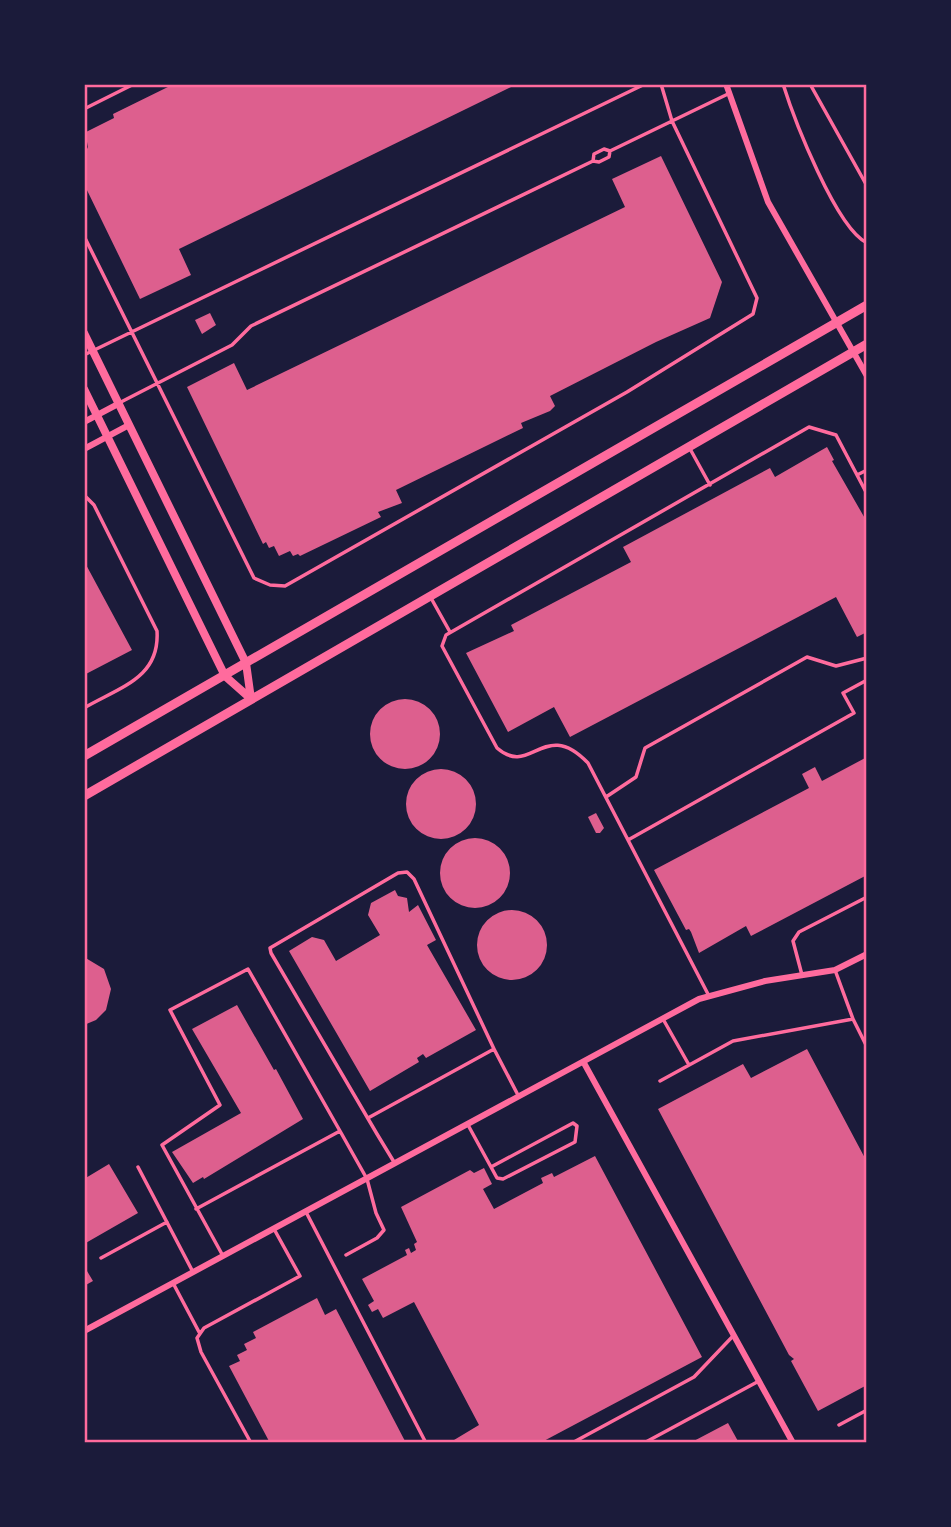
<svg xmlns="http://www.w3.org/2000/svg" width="951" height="1527" font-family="'Fira Sans',sans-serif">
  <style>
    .building { fill: #dd5f8e }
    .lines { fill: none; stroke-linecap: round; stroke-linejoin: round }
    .service { stroke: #ff6b9d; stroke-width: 3.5 }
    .minor { stroke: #ff6b9d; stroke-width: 6 }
    .tertiary { stroke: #ff6b9d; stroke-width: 8 }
    .secondary { stroke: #ff6b9d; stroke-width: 9 }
    .neatline { fill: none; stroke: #ff6b9d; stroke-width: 2.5 }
  </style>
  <rect width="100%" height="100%" fill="#1b1b3a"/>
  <path class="building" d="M 174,84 L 199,85 L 517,84 L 179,249 L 191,275 L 140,299 L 84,184 L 84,155 L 88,147 L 87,142 L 84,144 L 84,133 L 114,118 L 113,114 Z
    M 661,156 L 722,282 L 710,318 L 656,342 L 550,396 L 555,406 L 550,411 L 521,423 L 523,428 L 396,490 L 402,503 L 378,512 L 381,517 L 300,556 L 298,554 L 293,556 L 290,551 L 279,556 L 274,546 L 269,548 L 266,542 L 263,544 L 187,387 L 234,363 L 247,390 L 625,207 L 612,179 Z
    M 210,313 L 216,325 L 202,334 L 195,320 Z
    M 827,447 L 834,460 L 832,461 L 867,522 L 867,632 L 857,637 L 836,597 L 570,737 L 554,707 L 508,732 L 466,653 L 514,631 L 511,625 L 631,562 L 623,547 L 770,468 L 775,477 Z
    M 84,561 L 132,650 L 84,675 Z
    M370 734a35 35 0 1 1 70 0a35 35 0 1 1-70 0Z
    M 867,757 L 867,875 L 751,936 L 746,926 L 699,953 L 691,932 L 689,929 L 686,930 L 654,870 L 809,788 L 802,774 L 815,767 L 822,781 Z
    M406 804a35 35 0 1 1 70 0a35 35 0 1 1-70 0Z
    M 596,813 L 604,828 L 600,833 L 596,833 L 588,817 Z
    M440 873a35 35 0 1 1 70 0a35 35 0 1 1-70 0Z
    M 395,890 L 398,896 L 407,898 L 409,912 L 418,905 L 436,940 L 427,945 L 476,1030 L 426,1058 L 423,1054 L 417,1058 L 419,1062 L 370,1091 L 289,951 L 312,937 L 324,940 L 336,961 L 380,935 L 368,915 L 371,903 Z
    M477 945a35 35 0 1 1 70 0a35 35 0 1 1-70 0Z
    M 84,957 L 104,969 L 111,989 L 106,1010 L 96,1020 L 84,1025 Z
    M 237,1005 L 274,1070 L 276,1069 L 303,1119 L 204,1179 L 203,1177 L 193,1183 L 172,1152 L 241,1113 L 192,1029 Z
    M 807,1049 L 867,1162 L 867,1385 L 818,1411 L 791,1361 L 794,1359 L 789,1355 L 658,1109 L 743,1064 L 751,1078 Z
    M 595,1156 L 702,1357 L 540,1443 L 449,1443 L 479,1425 L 414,1302 L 383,1318 L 378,1309 L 372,1312 L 368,1305 L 374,1301 L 362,1279 L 407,1255 L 405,1250 L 409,1248 L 411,1253 L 416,1250 L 414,1244 L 417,1242 L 401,1207 L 470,1170 L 474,1173 L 484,1168 L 492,1184 L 483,1189 L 494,1209 L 543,1183 L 541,1178 L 552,1173 L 554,1177 Z
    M 109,1164 L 138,1213 L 84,1244 L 84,1179 Z
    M 84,1266 L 93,1281 L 84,1286 Z
    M 317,1298 L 325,1315 L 336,1309 L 406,1443 L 270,1443 L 229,1366 L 240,1361 L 237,1355 L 247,1350 L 244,1344 L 256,1338 L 253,1332 Z
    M 728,1423 L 739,1443 L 690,1443 Z"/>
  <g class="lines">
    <path class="service" d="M 783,84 C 794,119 836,228 867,243
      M 810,84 L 867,186
      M 84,109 L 134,84
      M 610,151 L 609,157 L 599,162 L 593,161 L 594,154 L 604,149 L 610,151 L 730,93
      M 84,236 L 254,578 L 270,585 L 285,586 L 627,392 L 753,314 L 757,298 L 672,121 L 661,84
      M 84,355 L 645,84
      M 119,403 L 232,345 L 251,326 L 593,161
      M 689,447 L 710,485
      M 857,475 L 867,470
      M 84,495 L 94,505 L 157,631 C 160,678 120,687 84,708
      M 431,598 L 450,632
      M 606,797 L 636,777 L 645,748 L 807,657 L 836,666 L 867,658
      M 628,840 L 854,713 L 843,693 L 867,680
      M 802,975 L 793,941 L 799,932 L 867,897
      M 709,996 L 588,763 C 544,717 531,778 497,748 L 442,646 L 446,635 L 809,427 L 836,435 L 867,494
      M 663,1019 L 689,1065
      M 853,1019 L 867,1047
      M 494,1049 L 519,1097
      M 660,1081 L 733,1041 L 853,1019 L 835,970
      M 368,1118 L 494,1049 L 414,879 L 407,872 L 398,873 L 270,948 L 271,953 L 377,1134 L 394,1162
      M 468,1125 L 497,1178 L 503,1179 L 575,1142 L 577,1126 L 573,1123 L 491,1167
      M 340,1131 L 367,1179 L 376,1213 L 384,1230 L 377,1238 L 346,1255
      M 138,1167 L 193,1272
      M 196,1209 L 340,1131 L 248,969 L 170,1010 L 220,1105 L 162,1145 L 223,1256
      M 306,1212 L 426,1443
      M 101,1258 L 167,1222
      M 173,1283 L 199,1332
      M 839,1425 L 867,1410
      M 251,1443 L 201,1352 L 197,1338 L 204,1328 L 300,1276 L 274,1229
      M 572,1443 L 694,1377 L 734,1335
      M 644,1443 L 759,1381"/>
    <path class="minor" d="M 726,84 L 768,202 L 867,376
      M 84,422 L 118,404
      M 84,449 L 129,425
      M 584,1063 L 793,1443
      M 84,1331 L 699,999 L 765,981 L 835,970 L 867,954"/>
    <path class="tertiary" d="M 84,333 L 246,663 L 251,699
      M 84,389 L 225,676 L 251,699"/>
    <path class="secondary" d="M 84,756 L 867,305
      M 84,796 L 867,344"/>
  </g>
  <rect width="951" height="1527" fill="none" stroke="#1b1b3a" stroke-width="172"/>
  <rect x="86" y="86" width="779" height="1355" class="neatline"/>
</svg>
